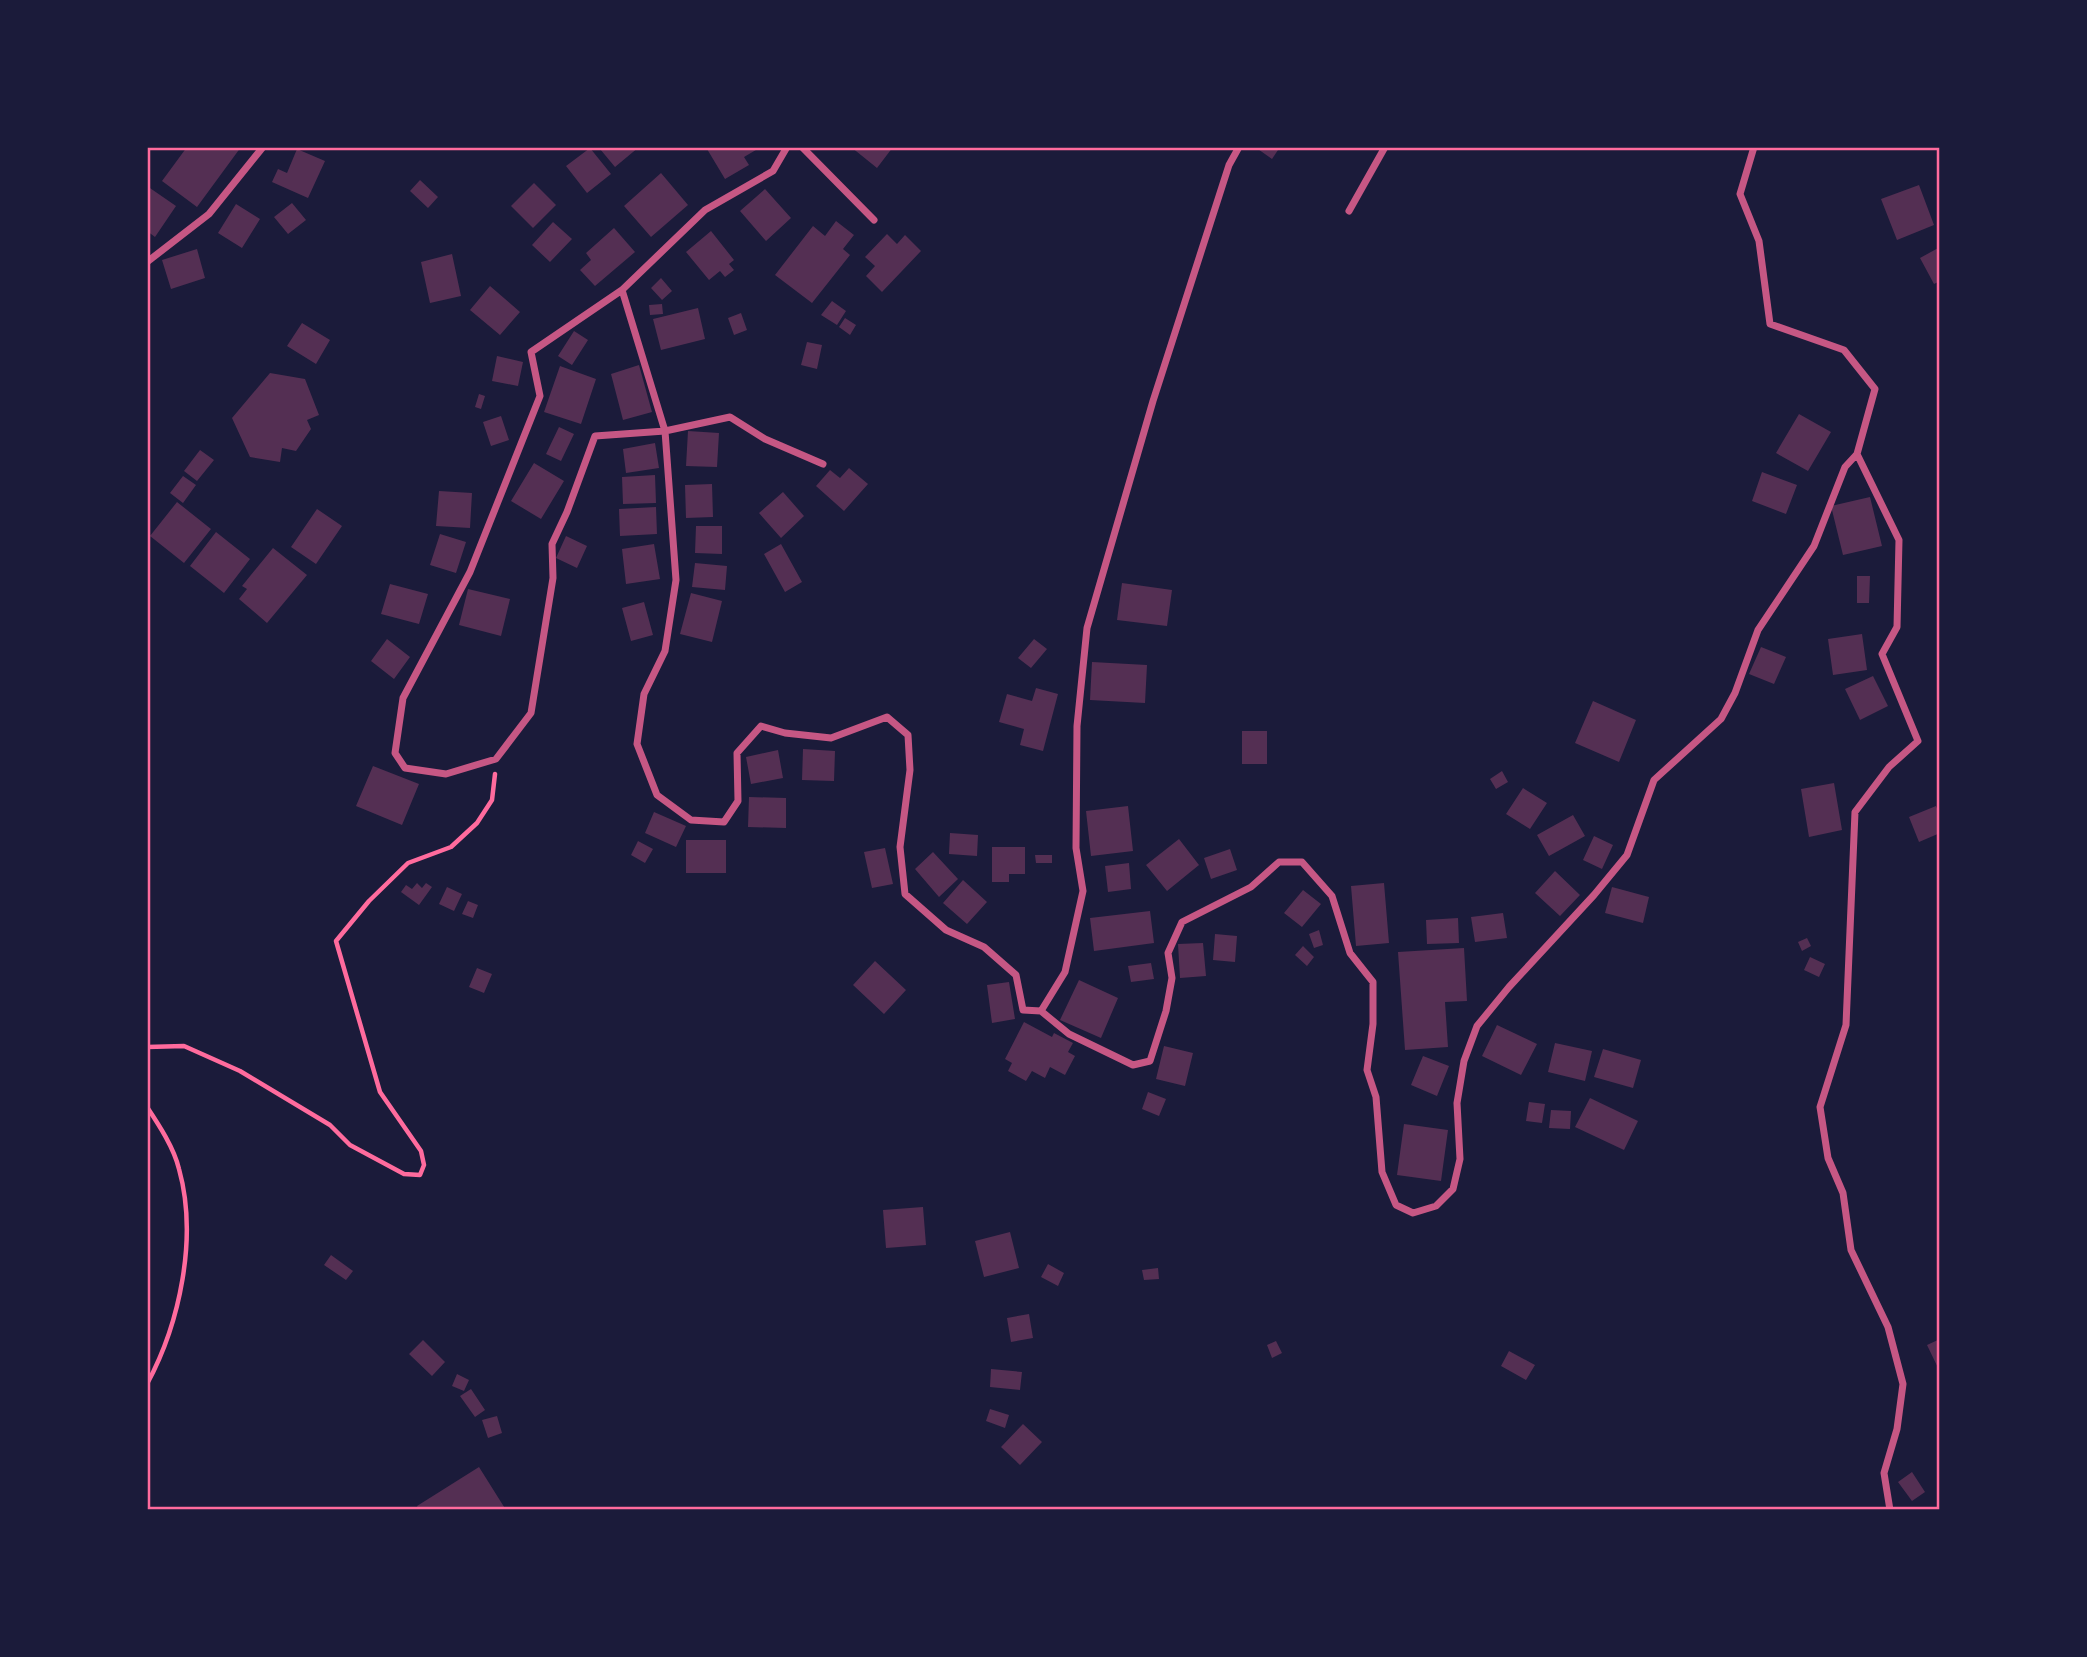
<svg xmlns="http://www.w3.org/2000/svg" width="2087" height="1657" font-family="Merriweather,serif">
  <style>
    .building { fill: #542f53 }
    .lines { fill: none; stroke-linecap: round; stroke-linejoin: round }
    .path { stroke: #ff6b9d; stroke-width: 4.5 }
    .minor { stroke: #c65784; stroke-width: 7 }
    .neatline { fill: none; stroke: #ff6b9d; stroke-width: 2.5 }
  </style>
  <rect width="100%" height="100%" fill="#1b1b3a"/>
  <path class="building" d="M 187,147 L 241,147 L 197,207 L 162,181 Z
    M 602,147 L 639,147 L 615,167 L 600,149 Z
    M 710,147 L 761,147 L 744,157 L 749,165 L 725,179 L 707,149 Z
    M 851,147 L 893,147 L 877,168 Z
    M 1255,147 L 1280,147 L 1272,159 Z
    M 590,148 L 611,174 L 587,193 L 566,166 Z
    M 297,149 L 325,161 L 308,198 L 272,182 L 278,169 L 287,173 Z
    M 661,173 L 688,205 L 651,237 L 624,206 Z
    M 420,180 L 438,197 L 428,208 L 410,191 Z
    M 534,183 L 556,205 L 533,228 L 511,206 Z
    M 1919,185 L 1934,225 L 1897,240 L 1881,199 Z
    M 147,186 L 176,206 L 155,237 L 147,231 Z
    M 765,189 L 791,218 L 766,241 L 740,211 Z
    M 292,203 L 306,220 L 288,234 L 274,217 Z
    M 236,204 L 260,219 L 242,248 L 218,233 Z
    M 836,221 L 854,235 L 843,249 L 850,255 L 812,303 L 775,275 L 813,226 L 825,236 Z
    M 553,222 L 572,239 L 550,262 L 532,245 Z
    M 614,228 L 635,252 L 595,286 L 580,270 L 591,260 L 586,253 Z
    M 711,231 L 734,260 L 729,264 L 734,270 L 725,277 L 720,271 L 709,280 L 686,252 Z
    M 887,234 L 897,244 L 905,235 L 921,251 L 882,292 L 866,276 L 875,266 L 865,257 Z
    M 1940,247 L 1940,281 L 1934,284 L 1920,258 Z
    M 197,249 L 205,278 L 171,289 L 162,260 Z
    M 452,254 L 461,296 L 430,303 L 421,262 Z
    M 661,278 L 672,291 L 662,300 L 651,288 Z
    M 490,286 L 520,312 L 500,335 L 470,310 Z
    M 832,301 L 846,311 L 837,325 L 821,315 Z
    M 662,304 L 663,314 L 650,315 L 649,305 Z
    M 698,308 L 705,339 L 661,350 L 653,319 Z
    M 741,313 L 747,330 L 734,335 L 728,318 Z
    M 845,318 L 856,325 L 850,335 L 839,327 Z
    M 302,323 L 330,340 L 316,364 L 287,346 Z
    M 574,331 L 588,340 L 572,365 L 558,356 Z
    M 807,342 L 822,345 L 817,369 L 801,365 Z
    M 497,356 L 523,362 L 518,386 L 492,381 Z
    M 639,365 L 652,412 L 623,420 L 611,374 Z
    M 560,366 L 596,379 L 581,424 L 544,412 Z
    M 270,373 L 305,379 L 319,415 L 307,420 L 311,429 L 296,451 L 282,448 L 280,462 L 250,457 L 232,418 Z
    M 479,394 L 485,396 L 481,409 L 475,407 Z
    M 1799,414 L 1831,432 L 1808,471 L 1776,453 Z
    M 501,416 L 509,440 L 491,446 L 483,422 Z
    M 559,427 L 574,434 L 561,461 L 546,454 Z
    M 688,431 L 719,433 L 717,467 L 686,466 Z
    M 655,443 L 659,468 L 626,473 L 623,449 Z
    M 200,450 L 214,460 L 197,481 L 184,471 Z
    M 534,463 L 564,481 L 541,519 L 511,501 Z
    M 849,468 L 868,484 L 844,511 L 816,486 L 830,470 L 840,478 Z
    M 1762,472 L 1797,485 L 1786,514 L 1752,501 Z
    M 655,475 L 656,503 L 623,504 L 622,477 Z
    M 183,476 L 196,485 L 183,503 L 170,493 Z
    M 712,484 L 713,517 L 686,518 L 685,485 Z
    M 439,491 L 472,493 L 470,528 L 436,526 Z
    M 783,492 L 804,516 L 781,538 L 759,513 Z
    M 1870,497 L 1882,546 L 1843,555 L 1831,506 Z
    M 177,502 L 211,529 L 184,563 L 150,536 Z
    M 656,507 L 657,534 L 620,536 L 619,509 Z
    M 317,509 L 342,526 L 316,564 L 291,547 Z
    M 696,526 L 722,526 L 722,554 L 695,553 Z
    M 216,532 L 250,559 L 224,593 L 190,566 Z
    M 440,534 L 466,542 L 456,573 L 430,565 Z
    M 566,536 L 587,546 L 577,568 L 556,558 Z
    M 654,544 L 660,579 L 626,584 L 622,549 Z
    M 781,544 L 802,582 L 785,592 L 764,554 Z
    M 273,548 L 307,575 L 267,623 L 239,599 L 247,589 L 242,586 Z
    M 695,563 L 727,566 L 725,590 L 692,587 Z
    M 1857,576 L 1870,576 L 1869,603 L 1857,603 Z
    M 1122,583 L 1172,590 L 1167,626 L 1117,620 Z
    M 390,584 L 428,594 L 419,624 L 381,614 Z
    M 468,589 L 510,599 L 501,636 L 459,625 Z
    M 691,593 L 722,601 L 712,642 L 680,634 Z
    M 644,602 L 653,635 L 631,641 L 622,608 Z
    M 1862,634 L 1867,670 L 1833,675 L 1828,639 Z
    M 387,639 L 410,657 L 394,679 L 371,661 Z
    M 1034,639 L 1047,649 L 1031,668 L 1018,658 Z
    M 1761,647 L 1786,657 L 1774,684 L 1749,674 Z
    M 1092,662 L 1147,665 L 1145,703 L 1090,700 Z
    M 1873,676 L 1888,706 L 1860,720 L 1845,689 Z
    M 1036,688 L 1058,694 L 1043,751 L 1020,745 L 1024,729 L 999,722 L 1007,694 L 1032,701 Z
    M 1593,701 L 1636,720 L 1619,762 L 1575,743 Z
    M 1242,731 L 1267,731 L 1267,764 L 1242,764 Z
    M 803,749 L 835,751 L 834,781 L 802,780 Z
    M 778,750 L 783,778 L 751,784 L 746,757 Z
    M 373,766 L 419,784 L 402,825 L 356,806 Z
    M 1502,771 L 1508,782 L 1496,789 L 1490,779 Z
    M 1834,783 L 1842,830 L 1809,837 L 1801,789 Z
    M 1523,788 L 1547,803 L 1530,829 L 1506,814 Z
    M 749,797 L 786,798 L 786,828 L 748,827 Z
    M 1128,806 L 1133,851 L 1091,856 L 1086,811 Z
    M 1936,806 L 1940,816 L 1940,833 L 1919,842 L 1909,817 Z
    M 654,812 L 686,826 L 676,847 L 645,833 Z
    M 1573,815 L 1585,836 L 1549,856 L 1537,835 Z
    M 950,833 L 978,835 L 977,856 L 949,854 Z
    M 1594,836 L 1613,845 L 1602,869 L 1583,860 Z
    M 1179,839 L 1199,865 L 1167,891 L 1146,865 Z
    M 686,840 L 726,840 L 726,873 L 686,873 Z
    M 638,841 L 653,849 L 645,863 L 631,855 Z
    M 992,847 L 1025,847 L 1025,874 L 1009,874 L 1009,882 L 992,882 Z
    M 885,848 L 893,884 L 872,888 L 864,852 Z
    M 1230,849 L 1237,870 L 1211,879 L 1204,858 Z
    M 933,852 L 958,879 L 939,897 L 915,869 Z
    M 1035,855 L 1052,855 L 1052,863 L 1036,863 Z
    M 1129,863 L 1131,889 L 1108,892 L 1105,866 Z
    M 1555,871 L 1580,895 L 1560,916 L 1535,893 Z
    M 963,880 L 987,902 L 967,924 L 943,903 Z
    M 417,883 L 422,888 L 426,883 L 432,887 L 419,905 L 401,892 L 406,885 L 412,889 Z
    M 1384,883 L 1389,943 L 1356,946 L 1351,886 Z
    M 447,887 L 462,894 L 454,911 L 439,904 Z
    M 1612,887 L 1649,897 L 1643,923 L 1605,913 Z
    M 1303,890 L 1321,904 L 1302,927 L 1284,913 Z
    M 468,901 L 478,905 L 473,918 L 462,914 Z
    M 1150,911 L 1154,943 L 1094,951 L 1090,918 Z
    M 1503,913 L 1507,938 L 1475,942 L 1471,917 Z
    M 1458,918 L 1459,943 L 1427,944 L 1426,920 Z
    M 1319,930 L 1323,945 L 1314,948 L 1309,934 Z
    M 1215,934 L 1237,936 L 1235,962 L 1213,960 Z
    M 1807,938 L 1811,946 L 1802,951 L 1798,942 Z
    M 1203,943 L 1206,976 L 1180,978 L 1178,944 Z
    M 1303,946 L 1314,957 L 1307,966 L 1295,955 Z
    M 1464,948 L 1467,1001 L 1445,1002 L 1448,1047 L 1405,1050 L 1398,952 Z
    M 1810,957 L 1825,964 L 1819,977 L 1804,970 Z
    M 875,961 L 906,990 L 884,1014 L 853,985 Z
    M 1151,963 L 1154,979 L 1131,982 L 1128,966 Z
    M 477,968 L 492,974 L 484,993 L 469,987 Z
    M 1079,980 L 1118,998 L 1101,1038 L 1060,1020 Z
    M 1009,982 L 1015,1019 L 992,1023 L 987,985 Z
    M 1024,1022 L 1052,1037 L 1054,1033 L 1073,1043 L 1068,1052 L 1075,1056 L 1065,1075 L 1050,1067 L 1045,1078 L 1032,1071 L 1026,1081 L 1008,1071 L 1012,1063 L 1005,1059 Z
    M 1497,1025 L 1537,1044 L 1521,1075 L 1482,1056 Z
    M 1555,1043 L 1592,1051 L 1585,1081 L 1548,1072 Z
    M 1164,1046 L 1193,1053 L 1185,1086 L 1156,1079 Z
    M 1603,1049 L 1641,1060 L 1633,1088 L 1594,1077 Z
    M 1423,1056 L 1449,1066 L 1437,1096 L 1411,1085 Z
    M 1148,1092 L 1166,1099 L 1159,1116 L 1142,1109 Z
    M 1590,1098 L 1638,1121 L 1624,1150 L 1575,1127 Z
    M 1529,1102 L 1545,1104 L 1542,1123 L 1526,1121 Z
    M 1551,1110 L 1571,1111 L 1570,1129 L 1549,1128 Z
    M 1404,1124 L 1448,1130 L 1441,1181 L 1397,1175 Z
    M 923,1207 L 926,1245 L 886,1248 L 883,1210 Z
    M 1010,1232 L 1019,1268 L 984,1277 L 975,1241 Z
    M 331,1255 L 353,1271 L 346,1280 L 324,1265 Z
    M 1048,1264 L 1064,1273 L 1058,1286 L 1041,1277 Z
    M 1158,1268 L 1159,1279 L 1144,1280 L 1142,1270 Z
    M 1029,1314 L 1033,1338 L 1011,1342 L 1007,1318 Z
    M 1940,1339 L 1940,1372 L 1927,1345 Z
    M 423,1340 L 445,1362 L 432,1376 L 409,1354 Z
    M 1276,1341 L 1282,1353 L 1272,1358 L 1267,1345 Z
    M 1509,1351 L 1535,1365 L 1526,1380 L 1501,1366 Z
    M 991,1369 L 1022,1372 L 1020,1390 L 990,1387 Z
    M 457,1374 L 469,1380 L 464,1391 L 452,1386 Z
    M 471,1389 L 485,1410 L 475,1417 L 460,1396 Z
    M 990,1409 L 1009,1415 L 1005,1428 L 986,1421 Z
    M 497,1416 L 502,1433 L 488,1438 L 482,1420 Z
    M 1023,1424 L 1042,1442 L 1020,1465 L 1001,1447 Z
    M 479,1467 L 506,1510 L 419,1510 L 417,1506 Z
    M 1912,1472 L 1925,1492 L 1912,1501 L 1898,1482 Z"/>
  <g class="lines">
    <path class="path" d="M 147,1047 L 184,1046 L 240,1071 L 330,1125 L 350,1145 L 404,1174 L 420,1175 L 424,1165 L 421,1151 L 380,1092 L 336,941 L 369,901 L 408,863 L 451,847 L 477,823 L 492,800 L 495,774
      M 147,1107 C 159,1125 174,1148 179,1169 C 198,1237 180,1323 147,1384"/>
    <path class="minor" d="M 787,147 L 773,171 L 705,210 L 622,290 L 665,431 L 676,580 L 665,651 L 644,694 L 637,744 L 657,795 L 691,820 L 724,822 L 738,801 L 737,753 L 761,726 L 785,733 L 831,738 L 887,717 L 908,735 L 910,770 L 900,847 L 905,894 L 946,930 L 984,947 L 1016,975 L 1023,1010 L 1041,1011 L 1069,1034 L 1133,1065 L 1150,1061 L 1166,1011 L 1172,978 L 1168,953 L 1182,922 L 1251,887 L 1279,862 L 1302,862 L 1332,896 L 1350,953 L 1373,982 L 1373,1024 L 1367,1070 L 1376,1097 L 1382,1172 L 1396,1205 L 1413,1213 L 1436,1206 L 1453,1189 L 1460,1159 L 1457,1103 L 1464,1061 L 1477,1026 L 1509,987 L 1594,895 L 1627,855 L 1654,780 L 1721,719 L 1735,693 L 1758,630 L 1814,546 L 1845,467 L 1857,454
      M 802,147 L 874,220
      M 1754,147 L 1740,194 L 1759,241 L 1770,324 L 1844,350 L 1875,389 L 1857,454 L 1899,540 L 1897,627 L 1882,654 L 1918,741 L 1889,767 L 1855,812 L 1846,1025 L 1820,1107 L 1828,1158 L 1843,1193 L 1851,1250 L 1888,1327 L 1903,1384 L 1897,1429 L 1884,1473 L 1890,1510
      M 1349,211 L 1385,147
      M 147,262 L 209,214 L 263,147
      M 622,290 L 531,352 L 540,396 L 470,572 L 403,698 L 395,753 L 405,768 L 446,774 L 496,759 L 531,713 L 553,578 L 552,544 L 567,512 L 595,436 L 665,431 L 730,417 L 765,439 L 823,464
      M 1041,1011 L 1065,972 L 1083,891 L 1076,848 L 1077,726 L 1087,628 L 1153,401 L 1229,165 L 1239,147"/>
  </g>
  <rect width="2087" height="1657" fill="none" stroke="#1b1b3a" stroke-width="298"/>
  <rect x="149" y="149" width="1789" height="1359" class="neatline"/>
</svg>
